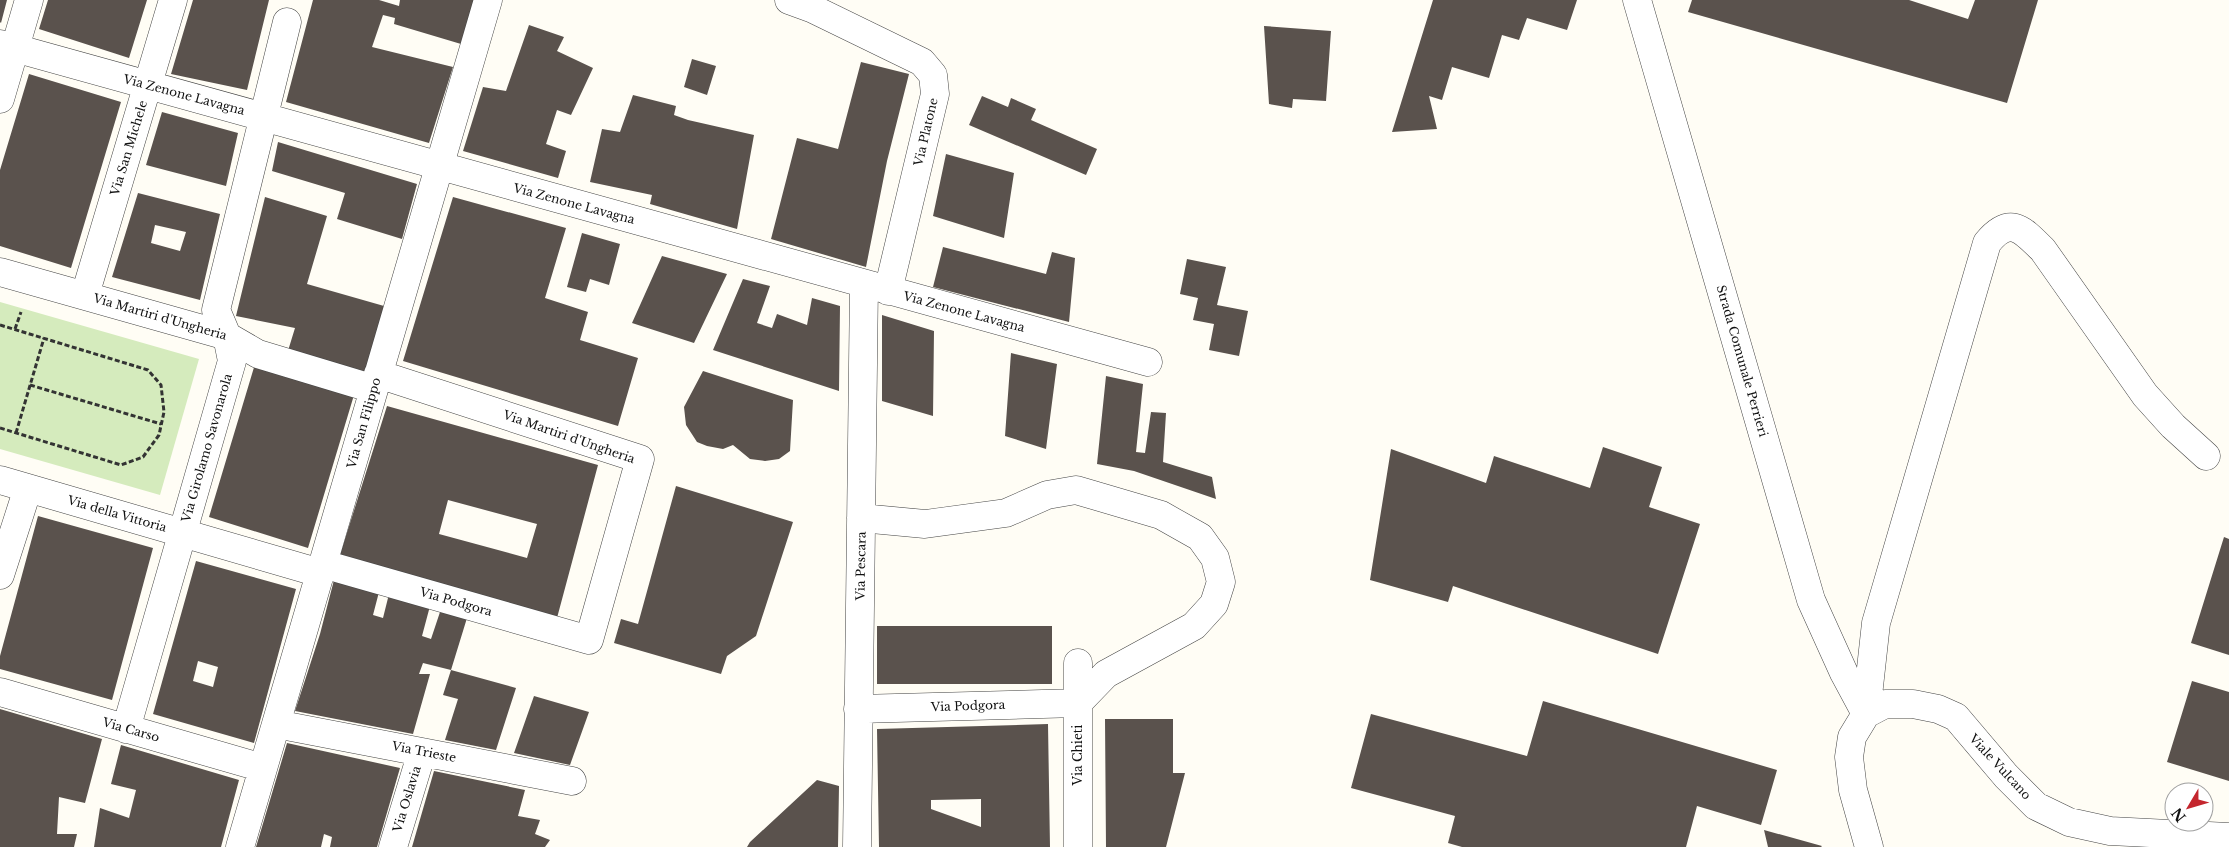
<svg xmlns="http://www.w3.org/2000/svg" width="2229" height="847" font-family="'Libre Baskerville',serif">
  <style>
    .green { fill: #d5ebbd }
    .building { fill: #5a524d; fill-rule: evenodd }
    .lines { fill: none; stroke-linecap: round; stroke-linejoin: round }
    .minor-casing { stroke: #444; stroke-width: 29 }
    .path { stroke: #333; stroke-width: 3; stroke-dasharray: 5 2.5; stroke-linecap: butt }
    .minor { stroke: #fff; stroke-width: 28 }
    .labels { text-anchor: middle; stroke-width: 5; stroke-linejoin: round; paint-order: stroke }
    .street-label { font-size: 12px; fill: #111; stroke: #fff }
  </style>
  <rect width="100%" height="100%" fill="#fffdf5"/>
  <path class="green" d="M 0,302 L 199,359 L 160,495 L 0,449 Z"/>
  <path class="building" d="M 0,0 L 7,0 L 1,23 L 0,22 Z
    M 48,0 L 147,0 L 129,58 L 39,29 Z
    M 193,0 L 269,0 L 247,90 L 171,74 Z
    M 313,0 L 379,0 L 399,6 L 400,0 L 475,0 L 461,44 L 394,24 L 395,18 L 383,15 L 372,47 L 453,67 L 429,143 L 286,102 Z
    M 1433,0 L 1577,0 L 1567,30 L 1527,18 L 1519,40 L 1502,35 L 1489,78 L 1452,67 L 1442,100 L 1429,96 L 1437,129 L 1392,132 Z
    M 1692,0 L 1909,0 L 1968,19 L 1975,0 L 2038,0 L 2007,103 L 1688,12 Z
    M 529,25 L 564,37 L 557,51 L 593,68 L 571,115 L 557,110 L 546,144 L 566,151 L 558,178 L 463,151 L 483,87 L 506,91 Z
    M 1264,26 L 1331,31 L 1326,101 L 1293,99 L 1292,108 L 1269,104 Z
    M 692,59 L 716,66 L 707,95 L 684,87 Z
    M 861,62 L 909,74 L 887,161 L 866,267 L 771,239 L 797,138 L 838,149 Z
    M 29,74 L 121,102 L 71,268 L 0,246 L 0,170 Z
    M 633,95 L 676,106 L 674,115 L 688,120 L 754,135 L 737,229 L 650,204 L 652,195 L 590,182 L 602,129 L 620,132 Z
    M 982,96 L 1008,107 L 1011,98 L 1036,109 L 1031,120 L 1097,149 L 1086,175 L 969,125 Z
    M 162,112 L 238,133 L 226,186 L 146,165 Z
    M 278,142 L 417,184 L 402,239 L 337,219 L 345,193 L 272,171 Z
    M 946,154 L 1014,173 L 1004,238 L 933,216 Z
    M 138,193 L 220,214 L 200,300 L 112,277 ZM 155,225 L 186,232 L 180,251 L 151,243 Z
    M 265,197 L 327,216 L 307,284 L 384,306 L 365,376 L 287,354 L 295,328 L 236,316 Z
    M 453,197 L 566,228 L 545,298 L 588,312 L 580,340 L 638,358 L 618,426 L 403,361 Z
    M 582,233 L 620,244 L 609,285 L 590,279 L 586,292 L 567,287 Z
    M 943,247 L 1046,274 L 1052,252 L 1075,258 L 1069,322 L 933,287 Z
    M 662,256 L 727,274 L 694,343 L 632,323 Z
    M 1187,259 L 1226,267 L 1217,305 L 1248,311 L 1239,356 L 1209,350 L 1214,324 L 1193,320 L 1198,298 L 1180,294 Z
    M 743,279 L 770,286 L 757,323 L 772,328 L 777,314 L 807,325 L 812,298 L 840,306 L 839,391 L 713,350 Z
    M 882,315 L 934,331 L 933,416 L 882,401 Z
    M 1011,353 L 1057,364 L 1046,449 L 1005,436 Z
    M 255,364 L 354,395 L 308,548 L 209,517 Z
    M 703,371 L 793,400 L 790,451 L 779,459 L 765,461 L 750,459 L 733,445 L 723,449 L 707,446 L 697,442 L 686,425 L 684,407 Z
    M 1106,376 L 1143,384 L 1136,452 L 1145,453 L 1151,412 L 1166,413 L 1163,462 L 1212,477 L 1216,499 L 1134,471 L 1097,464 Z
    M 387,406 L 598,465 L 557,618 L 339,558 ZM 448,500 L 537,524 L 527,558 L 439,534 Z
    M 1603,447 L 1662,467 L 1649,507 L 1700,524 L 1658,654 L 1453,586 L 1448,602 L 1370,580 L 1391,449 L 1486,483 L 1494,456 L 1590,488 Z
    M 676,486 L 793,522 L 756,636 L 727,656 L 721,674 L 614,643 L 621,619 L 638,624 Z
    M 38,516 L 153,548 L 112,700 L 0,669 L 0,656 Z
    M 2224,537 L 2229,539 L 2229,655 L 2191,643 Z
    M 196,561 L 296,589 L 254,743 L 153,714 ZM 198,661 L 218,667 L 213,687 L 193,681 Z
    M 334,580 L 379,592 L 373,615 L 383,618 L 389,594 L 430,606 L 422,636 L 431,639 L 441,609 L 467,618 L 451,670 L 423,663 L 419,674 L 430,674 L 413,734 L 295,711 L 320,634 Z
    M 877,626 L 1052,626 L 1052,684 L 877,684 Z
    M 451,670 L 516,688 L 496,750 L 445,740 L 458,699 L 443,695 Z
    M 2192,681 L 2229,692 L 2229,781 L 2167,762 Z
    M 534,696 L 589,712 L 570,765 L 514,753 Z
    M 1543,701 L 1777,770 L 1761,825 L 1697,806 L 1686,847 L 1462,847 L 1448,843 L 1455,816 L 1351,788 L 1371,714 L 1527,756 Z
    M 0,709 L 102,739 L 85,803 L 59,797 L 57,834 L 77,834 L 74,847 L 0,847 Z
    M 1105,719 L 1173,719 L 1173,773 L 1185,773 L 1166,847 L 1106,847 Z
    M 1048,724 L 1050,847 L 879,847 L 877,729 ZM 981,799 L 981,827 L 931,809 L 931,800 Z
    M 287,743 L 400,768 L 377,847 L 330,847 L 332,837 L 324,834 L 321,847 L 256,847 Z
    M 121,745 L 239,780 L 221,847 L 94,847 L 100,808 L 129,818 L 136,790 L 111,784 Z
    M 434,771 L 525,790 L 518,816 L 540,820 L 535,834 L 550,840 L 545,847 L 412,847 Z
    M 817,780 L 839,786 L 838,847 L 747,847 L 750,842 Z
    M 1764,830 L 1822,846 L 1821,847 L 1768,847 Z"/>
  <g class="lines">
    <g class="minor-casing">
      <path id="minor" d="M 789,0 L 811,8 L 922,62 L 933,75 L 935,94 L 888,291
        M 1637,0 L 1811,600 L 1844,673 L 1866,714
        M 0,44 L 1148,362
        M 0,99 L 29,0
        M 0,272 L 227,336 L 258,354 L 374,389
        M 85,295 L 173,0
        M 0,480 L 320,573
        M 323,564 L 589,640 L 640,459 L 378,374
        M 0,575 L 28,488
        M 1078,663 L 1078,847
        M 0,692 L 263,768
        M 858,709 L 1078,703 L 1106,674 L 1194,626 L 1214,604 L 1221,582 L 1215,558 L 1200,537 L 1161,515 L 1076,490 L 1047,495 L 1006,513 L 925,524 L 861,518
        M 1866,714 L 1885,704 L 1913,704 L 1938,709 L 1956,717 L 2006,776 L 2036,806 L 2069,822 L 2110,831 L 2229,837
        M 276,724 L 572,781
        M 126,729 L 232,361 L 227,336 L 216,310 L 287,22
        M 240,847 L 488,0
        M 393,847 L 422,752
        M 857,847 L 864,284
        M 1869,847 L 1853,790 L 1849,757 L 1852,737 L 1866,714 L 1876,623 L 1987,243 C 2010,215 2022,229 2043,250 L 2145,395 L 2173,426 L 2206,456"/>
    </g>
    <path class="path" d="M 0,325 L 148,370 L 161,385 L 164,412 L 159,435 L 143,457 L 121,465 L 0,428
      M 15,329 L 21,312
      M 30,385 L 161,424
      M 16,433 L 44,338"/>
    <use href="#minor" class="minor"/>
  </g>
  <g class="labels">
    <g class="street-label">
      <text transform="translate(184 95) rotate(15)" y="4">Via Zenone Lavagna</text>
      <text transform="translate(926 132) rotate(-77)" y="4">Via Platone</text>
      <text transform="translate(129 148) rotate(-73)" y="4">Via San Michele</text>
      <text transform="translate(574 204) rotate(15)" y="4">Via Zenone Lavagna</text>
      <text transform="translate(964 312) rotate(15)" y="4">Via Zenone Lavagna</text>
      <text transform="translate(160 317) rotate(16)" y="4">Via Martiri d'Ungheria</text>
      <text transform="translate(1742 361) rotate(74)" y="4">Strada Comunale Perrieri</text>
      <text transform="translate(364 423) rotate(-74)" y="4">Via San Filippo</text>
      <text transform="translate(569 437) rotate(19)" y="4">Via Martiri d'Ungheria</text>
      <text transform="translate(207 448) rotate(-74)" y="4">Via Girolamo Savonarola</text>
      <text transform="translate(117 514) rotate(16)" y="4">Via della Vittoria</text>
      <text transform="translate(861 566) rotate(-89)" y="4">Via Pescara</text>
      <text transform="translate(456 602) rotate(16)" y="4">Via Podgora</text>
      <text transform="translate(968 706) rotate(-2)" y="4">Via Podgora</text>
      <text transform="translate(131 730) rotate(16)" y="4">Via Carso</text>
      <text transform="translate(424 752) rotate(11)" y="4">Via Trieste</text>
      <text transform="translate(1078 755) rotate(-90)" y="4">Via Chieti</text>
      <text transform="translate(2000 767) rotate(47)" y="4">Viale Vulcano</text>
      <text transform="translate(407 799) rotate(-73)" y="4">Via Oslavia</text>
    </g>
  </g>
  <g transform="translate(2189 807) rotate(232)"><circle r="24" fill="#ffffff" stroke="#a0a0a0"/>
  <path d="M0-4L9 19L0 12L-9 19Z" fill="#c4262e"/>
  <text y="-8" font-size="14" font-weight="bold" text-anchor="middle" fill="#111111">N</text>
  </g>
</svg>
